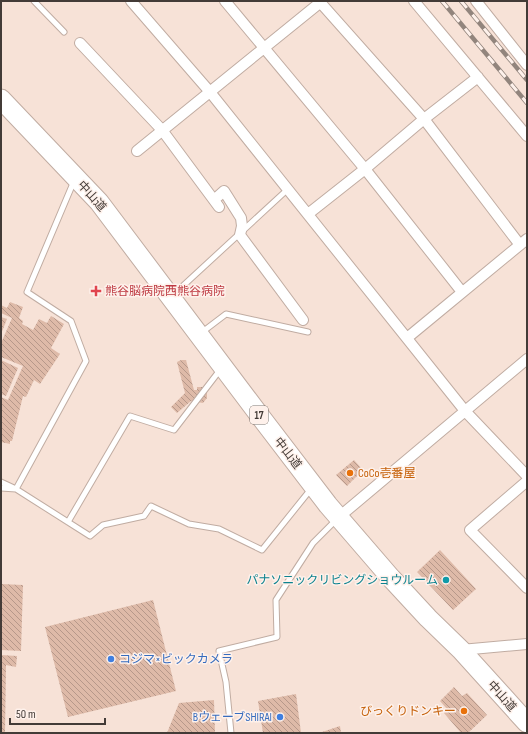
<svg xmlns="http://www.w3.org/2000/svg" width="528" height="734" font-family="'Sofia Sans Condensed','Noto Sans JP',sans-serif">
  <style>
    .building { fill: url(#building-back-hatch) }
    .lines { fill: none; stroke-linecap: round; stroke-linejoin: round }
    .lane-casing { stroke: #c0aca2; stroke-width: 7 }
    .street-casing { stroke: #c0aca2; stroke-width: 12 }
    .highway-casing { stroke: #c0aca2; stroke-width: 21 }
    .lane { stroke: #fff; stroke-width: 5 }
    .street { stroke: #fff; stroke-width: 10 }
    .highway { stroke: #fff; stroke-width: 19 }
    .rail-casing { stroke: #92857d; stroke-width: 4.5 }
    .rail { stroke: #fef1eb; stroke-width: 3; stroke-dasharray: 9; stroke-linecap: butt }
    .health-dot { fill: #e0444e; stroke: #fef1eb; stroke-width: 1.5 }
    .food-dot { fill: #e8710a; stroke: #fef1eb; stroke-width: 1.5 }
    .culture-dot { fill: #0f9aa8; stroke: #fef1eb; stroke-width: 1.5 }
    .shop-dot { fill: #3f7fe0; stroke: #fef1eb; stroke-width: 1.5 }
    .labels { text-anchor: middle; stroke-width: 3; stroke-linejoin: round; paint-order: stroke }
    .shield { fill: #fef1eb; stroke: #7b726d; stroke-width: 1 }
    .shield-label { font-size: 11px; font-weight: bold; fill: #433b37 }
    .street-label { font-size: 12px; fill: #433b37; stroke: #fef1eb }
    .health-label { font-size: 12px; fill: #be3a42; stroke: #fef1eb; text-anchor: start }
    .food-label { font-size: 12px; fill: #c56008; stroke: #fef1eb; text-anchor: start }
    .culture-label { font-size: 12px; fill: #0d838f; stroke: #fef1eb; text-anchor: end }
    .shop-label { font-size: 12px; fill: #366cbe; stroke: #fef1eb; text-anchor: start }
  </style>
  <defs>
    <pattern id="building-back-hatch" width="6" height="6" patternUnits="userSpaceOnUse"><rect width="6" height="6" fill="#debaa8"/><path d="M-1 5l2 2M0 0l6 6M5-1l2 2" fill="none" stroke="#b6988a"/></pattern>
  </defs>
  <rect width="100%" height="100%" fill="#f7e2d7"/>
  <path class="building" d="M 10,302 L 23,307 L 19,318 L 23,321 L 22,324 L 33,330 L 39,319 L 47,323 L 51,316 L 64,324 L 51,348 L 60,354 L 40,384 L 34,380 L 26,397 L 23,396 L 12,441 L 10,441 L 10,444 L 1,442 L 1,397 L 8,400 L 23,366 L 1,357 L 1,343 L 12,318 L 1,313 L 1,305 L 7,308 Z
    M 1,317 L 7,319 L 1,334 Z
    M 1,360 L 18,368 L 6,396 L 1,394 Z
    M 181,360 L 186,360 L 194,390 L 197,390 L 197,387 L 204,387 L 204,391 L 207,391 L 207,398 L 203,403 L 191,401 L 177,413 L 171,407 L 185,393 L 177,362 Z
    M 354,460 L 363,470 L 347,486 L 336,475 Z
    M 440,550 L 476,589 L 453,610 L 417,572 Z
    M 1,584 L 23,585 L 21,651 L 1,650 Z
    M 153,600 L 176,691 L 68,717 L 45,627 Z
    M 1,655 L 17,656 L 16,667 L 6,665 L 5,733 L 1,733 Z
    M 454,687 L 462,696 L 467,693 L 487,715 L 468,733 L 461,733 L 444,713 L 447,709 L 440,701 Z
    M 296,694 L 301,733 L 263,733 L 258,701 Z
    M 214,700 L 215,733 L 167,733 L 179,703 Z
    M 340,726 L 341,733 L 319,733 Z"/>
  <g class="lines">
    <g class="lane-casing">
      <path id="lane" d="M 34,1 L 64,32
        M 173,295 L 288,189
        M 201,333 L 226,314 L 308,332
        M 1,482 L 16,489 L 90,536 L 103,525 L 144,516 L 151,506 L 189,524 L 219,529 L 262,550 L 311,489
        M 1,488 L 16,489 L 86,361 L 71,321 L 27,292 L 74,181
        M 68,522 L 130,416 L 174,430 L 220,370
        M 231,733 L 226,682 L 219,651 L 277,637 L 276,600 L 313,543 L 336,520"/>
    </g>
    <g class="street-casing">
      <path id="street" d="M 131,1 L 210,92 L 465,411 L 527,476
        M 225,1 L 365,169 L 462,292
        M 319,1 L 424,119 L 520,245
        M 414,1 L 527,136
        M 476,1 L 527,65
        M 80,43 L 162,130 L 219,207
        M 137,151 L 322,1
        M 214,200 L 224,191 L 241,218 L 242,226 L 240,235 L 303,320
        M 308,214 L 365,169 L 424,119 L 478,77
        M 407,338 L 527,239
        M 527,481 L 470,530 L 527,588
        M 339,517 L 527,359
        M 461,650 L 527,644"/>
    </g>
    <g class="highway-casing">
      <path id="highway" d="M 1,99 L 99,202 L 263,420 L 328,505 L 391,578 L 428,618 L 461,650 L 527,723"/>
    </g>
    <use href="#lane" class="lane"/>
    <use href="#street" class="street"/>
    <use href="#highway" class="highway"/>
    <g class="rail-casing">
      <path id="rail" d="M 442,1 L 527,103
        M 461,1 L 527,80"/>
    </g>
    <use href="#rail" class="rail"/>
  </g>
  <path class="health-dot" d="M94 285h4v4h4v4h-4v4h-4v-4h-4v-4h4z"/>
  <g class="food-dot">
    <circle cx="350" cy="473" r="4"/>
    <circle cx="464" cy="711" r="4"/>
  </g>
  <circle class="culture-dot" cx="446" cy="580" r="4"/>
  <g class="shop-dot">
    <circle cx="111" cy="659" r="4"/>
    <circle cx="280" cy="717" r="4"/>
  </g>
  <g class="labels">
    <rect class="shield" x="250" y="406" width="18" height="18" rx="3"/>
    <g class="shield-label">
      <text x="259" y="419">17</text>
    </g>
    <g class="street-label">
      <text transform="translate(92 196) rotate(48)" y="4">中山道</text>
      <text transform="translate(288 453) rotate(52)" y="4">中山道</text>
      <text transform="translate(502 696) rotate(48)" y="4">中山道</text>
    </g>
    <g class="health-label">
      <text x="105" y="295">熊谷脳病院西熊谷病院</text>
    </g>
    <g class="food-label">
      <text x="358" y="477">CoCo壱番屋</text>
      <text x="456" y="715" text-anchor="end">びっくりドンキー</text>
    </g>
    <g class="culture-label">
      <text x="438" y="584">パナソニックリビングショウルーム</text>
    </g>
    <g class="shop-label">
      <text x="119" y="663">コジマ×ビックカメラ</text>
      <text x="272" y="721" text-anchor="end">BウェーブSHIRAI</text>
    </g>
  </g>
  <rect width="528" height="734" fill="none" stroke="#433b37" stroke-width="4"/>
  <path d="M10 718v6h95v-6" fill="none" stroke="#433b37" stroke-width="2"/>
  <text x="16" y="718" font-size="12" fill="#433b37" stroke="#fef1eb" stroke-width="3" paint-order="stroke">50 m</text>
</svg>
